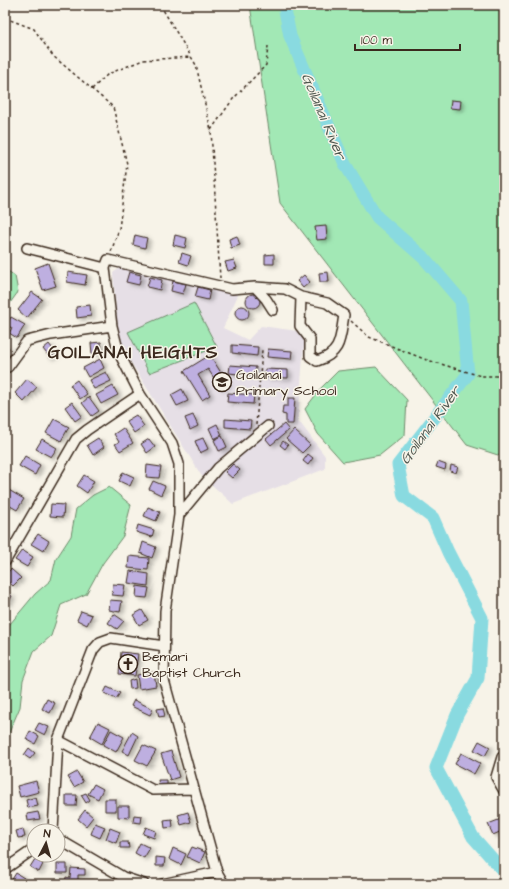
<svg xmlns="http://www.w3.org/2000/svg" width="509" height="889" font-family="'Architects Daughter',sans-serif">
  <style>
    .built { fill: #e6dfe6 }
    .green { fill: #a2e8b5; stroke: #6e896a }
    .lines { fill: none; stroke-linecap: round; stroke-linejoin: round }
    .river { stroke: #89dae0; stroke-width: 13 }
    .building { fill: #beafe0; stroke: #3b2a1e; filter: url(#shadow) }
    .minor-casing { stroke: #3b2a1e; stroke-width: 12 }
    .path { stroke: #3b2a1e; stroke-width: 1.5; stroke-dasharray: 3 3; stroke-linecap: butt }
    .minor { stroke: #f7f3e8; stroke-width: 9 }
    .labels { text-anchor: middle; stroke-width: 3; stroke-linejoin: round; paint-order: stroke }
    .poi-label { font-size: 14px; fill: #3b2a1e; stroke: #f7f3e8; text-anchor: start }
    .water-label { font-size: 15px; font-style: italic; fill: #4e564e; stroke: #f7f3e8 }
    .district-label { font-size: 18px; font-weight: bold; letter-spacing: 1px; fill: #3b2a1e; stroke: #f7f3e8 }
  </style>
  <defs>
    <filter id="shadow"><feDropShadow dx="3.5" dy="2" stdDeviation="2" flood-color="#0004"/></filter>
  </defs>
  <rect width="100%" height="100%" fill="#f7f3e8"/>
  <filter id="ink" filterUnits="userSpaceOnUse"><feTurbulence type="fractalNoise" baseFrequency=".025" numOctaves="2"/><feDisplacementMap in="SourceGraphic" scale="8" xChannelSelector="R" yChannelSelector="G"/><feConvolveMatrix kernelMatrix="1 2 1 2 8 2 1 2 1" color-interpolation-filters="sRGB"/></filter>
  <g filter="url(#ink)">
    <path class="built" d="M 120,268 L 239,293 L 223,328 L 248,340 L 261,326 L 305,332 L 298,420 L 325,456 L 325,469 L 233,504 L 201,475 L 119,343 L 113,273 Z"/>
    <path class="green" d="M 250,5 L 504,5 L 504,457 L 467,445 L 280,203 Z
      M 5,269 L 15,276 L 18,292 L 5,310 Z
      M 194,303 L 217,347 L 149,373 L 128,332 Z
      M 376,367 L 407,400 L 405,435 L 380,455 L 343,462 L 318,434 L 305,409 L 321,388 L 338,371 Z
      M 109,487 L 131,505 L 123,536 L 103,563 L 86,594 L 61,605 L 51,636 L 34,651 L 23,680 L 20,707 L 5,742 L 5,630 L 35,594 L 51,580 L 56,559 L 71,536 L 76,509 L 93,495 Z"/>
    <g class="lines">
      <path class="river" d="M 284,5 L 290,36 L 345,164 L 377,217 L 425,259 L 461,301 L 468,374 L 398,465 L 404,496 L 433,518 L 448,552 L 482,618 L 478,678 L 457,715 L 436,768 L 473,837 L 504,872"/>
    </g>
    <path class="building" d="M 451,100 L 461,101 L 460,109 L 450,108 Z
      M 326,226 L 327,239 L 317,240 L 315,227 Z
      M 135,235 L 147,238 L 145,248 L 133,245 Z
      M 175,235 L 187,238 L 185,248 L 173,245 Z
      M 237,236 L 240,245 L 231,248 L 229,239 Z
      M 182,253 L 191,256 L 188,265 L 179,262 Z
      M 274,254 L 274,264 L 265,264 L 265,255 Z
      M 234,260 L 237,268 L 228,271 L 225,262 Z
      M 48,263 L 56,286 L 43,290 L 35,268 Z
      M 68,272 L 87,275 L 85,285 L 67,282 Z
      M 129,272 L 141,275 L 139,285 L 126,282 Z
      M 328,272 L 329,282 L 320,282 L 319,273 Z
      M 304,275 L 310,282 L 303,288 L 297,281 Z
      M 150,277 L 162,280 L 160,290 L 147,287 Z
      M 173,281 L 186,284 L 183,294 L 171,291 Z
      M 198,287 L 210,290 L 208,300 L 195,297 Z
      M 32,292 L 42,299 L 27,318 L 18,310 Z
      M246 301a7 7 0 1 1 14 0a7 7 0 1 1-14 0Z
      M 90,305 L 91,316 L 77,318 L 76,307 Z
      M235 313a7 7 0 1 1 14 0a7 7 0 1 1-14 0Z
      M 11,317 L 25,325 L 17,338 L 9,333 L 12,328 L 6,325 Z
      M 101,342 L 102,353 L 92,354 L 91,343 Z
      M 49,344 L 56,353 L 50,358 L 43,349 Z
      M 5,345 L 9,348 L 5,354 Z
      M 232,345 L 258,347 L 257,356 L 232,353 Z
      M 268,349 L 292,351 L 291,359 L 267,357 Z
      M 210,355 L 228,384 L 221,389 L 208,369 L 198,375 L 210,395 L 202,400 L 184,371 Z
      M 100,359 L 104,368 L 88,377 L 83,368 Z
      M 230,365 L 256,367 L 255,376 L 229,373 Z
      M 265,369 L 288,370 L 288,378 L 264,377 Z
      M 106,372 L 111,381 L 94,389 L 89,380 Z
      M 27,379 L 37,387 L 24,402 L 15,393 Z
      M 77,380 L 87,394 L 80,399 L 70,385 Z
      M 113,386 L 118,395 L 101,404 L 96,395 Z
      M 182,389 L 188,401 L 177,406 L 171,395 Z
      M 228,393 L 254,395 L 253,404 L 227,402 Z
      M 89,397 L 99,411 L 92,416 L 82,403 Z
      M 288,398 L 295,398 L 293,424 L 286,424 L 286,415 L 282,414 L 283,406 L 288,406 Z
      M 500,399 L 504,399 L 504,409 L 500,409 Z
      M 72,402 L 82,416 L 75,421 L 65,407 Z
      M 136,415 L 144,426 L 134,433 L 126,421 Z
      M 193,415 L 198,426 L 190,430 L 185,418 Z
      M 54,419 L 69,427 L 61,441 L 46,433 Z
      M 225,419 L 251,421 L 250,429 L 225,427 Z
      M 217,424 L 222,435 L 214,439 L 209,428 Z
      M 284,424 L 289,430 L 271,445 L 266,439 Z
      M 123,428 L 133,443 L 120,451 L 115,444 L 119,442 L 114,434 Z
      M 294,430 L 310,445 L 302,453 L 286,439 Z
      M 222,436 L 227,447 L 219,451 L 214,440 Z
      M 98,438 L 104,447 L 93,455 L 87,445 Z
      M 203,438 L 208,449 L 200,453 L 195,441 Z
      M 42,439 L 57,448 L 51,457 L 36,449 Z
      M 149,439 L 155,447 L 147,453 L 141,444 Z
      M 283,441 L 288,445 L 285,449 L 280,445 Z
      M 308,454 L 313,458 L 308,465 L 303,461 Z
      M 25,456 L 40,465 L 35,475 L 19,466 Z
      M 438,462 L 446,465 L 445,470 L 436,467 Z
      M 233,464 L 240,470 L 232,478 L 225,472 Z
      M 147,465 L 161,467 L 159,478 L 146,477 Z
      M 451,465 L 458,467 L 456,473 L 450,471 Z
      M 123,472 L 134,477 L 130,486 L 119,481 Z
      M 84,475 L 94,481 L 87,493 L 77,486 Z
      M 153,481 L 165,486 L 161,495 L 149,489 Z
      M 7,489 L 24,499 L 17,510 L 5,503 L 5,492 Z
      M 51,504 L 64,505 L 63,517 L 50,516 Z
      M 148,507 L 160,512 L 156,521 L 144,516 Z
      M 138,525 L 154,530 L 152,537 L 136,532 Z
      M 38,534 L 49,541 L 43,551 L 31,544 Z
      M 143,542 L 156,547 L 152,558 L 140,553 Z
      M 22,550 L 33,557 L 27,567 L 15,560 Z
      M 129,556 L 149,558 L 148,570 L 128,568 Z
      M 11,569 L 21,578 L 13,586 L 5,579 L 5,575 Z
      M 130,571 L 149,574 L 148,586 L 128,583 Z
      M 113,584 L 125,585 L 123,596 L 112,595 Z
      M 137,586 L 149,588 L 147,598 L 136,597 Z
      M 5,592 L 12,596 L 8,604 L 5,602 Z
      M 110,600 L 122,601 L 120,612 L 109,610 Z
      M 142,610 L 148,620 L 139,625 L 133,615 Z
      M 81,611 L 92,615 L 87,625 L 77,620 Z
      M 114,614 L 124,621 L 117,629 L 108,623 Z
      M 121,652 L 138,654 L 135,676 L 119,674 Z
      M 154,672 L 156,686 L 139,689 L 137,675 Z
      M 135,679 L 136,688 L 130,689 L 129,681 Z
      M 107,687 L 120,693 L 116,699 L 104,693 Z
      M 47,699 L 55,703 L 50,713 L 42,709 Z
      M 134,700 L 153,709 L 150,715 L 131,706 Z
      M 163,708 L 165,716 L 159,717 L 157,709 Z
      M 98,722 L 110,728 L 102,744 L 90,737 Z
      M 39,723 L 49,727 L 45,735 L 35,730 Z
      M 111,730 L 124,737 L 116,752 L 103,745 Z
      M 30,731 L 39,736 L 35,744 L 26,739 Z
      M 132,732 L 138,736 L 129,755 L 122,751 Z
      M 479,741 L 490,747 L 485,756 L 474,750 Z
      M 143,745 L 156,751 L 147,766 L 135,760 Z
      M 29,748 L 35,753 L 30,759 L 24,755 Z
      M 171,751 L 179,777 L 170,780 L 161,754 Z
      M 461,753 L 480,763 L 474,774 L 455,764 Z
      M 77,772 L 83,782 L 74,787 L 68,777 Z
      M 158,780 L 167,780 L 167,786 L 159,786 Z
      M 36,781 L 39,792 L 20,797 L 17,786 Z
      M 94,784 L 103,789 L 98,799 L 88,794 Z
      M 86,793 L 90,800 L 86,803 L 81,795 Z
      M 66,795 L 77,795 L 76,806 L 66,806 Z
      M 36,797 L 38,806 L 28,808 L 26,800 Z
      M 105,799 L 116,799 L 116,811 L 105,811 Z
      M 118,806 L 129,806 L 129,818 L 118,817 Z
      M 85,810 L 93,817 L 86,826 L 78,819 Z
      M 38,812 L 40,819 L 28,821 L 27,814 Z
      M 188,812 L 191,822 L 181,825 L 178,815 Z
      M 134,815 L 142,816 L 141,823 L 133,822 Z
      M 172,819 L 173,827 L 165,828 L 164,820 Z
      M 501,819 L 504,826 L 504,830 L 493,835 L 488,824 Z
      M 95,823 L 105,827 L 100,838 L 91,834 Z
      M 146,827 L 156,831 L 154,838 L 143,834 Z
      M 110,828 L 120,832 L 116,843 L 106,839 Z
      M 23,829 L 25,837 L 18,838 L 16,831 Z
      M 120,842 L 128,842 L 129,848 L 120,848 Z
      M 140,843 L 150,848 L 144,858 L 135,853 Z
      M 192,847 L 205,852 L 200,863 L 187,857 Z
      M 173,848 L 186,854 L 181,865 L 169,859 Z
      M 156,857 L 165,858 L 164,866 L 156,866 Z
      M 35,859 L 43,864 L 39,872 L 30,867 Z
      M 57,864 L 67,864 L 67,873 L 57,873 Z
      M 71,868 L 85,869 L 85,875 L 78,875 L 78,884 L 65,884 L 66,877 L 70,878 Z
      M 16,873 L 24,878 L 21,884 L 17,884 L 11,881 Z
      M 83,880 L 93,880 L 92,884 L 83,884 Z"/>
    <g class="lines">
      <g class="minor-casing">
        <path id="minor" d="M 27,248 L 105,268
          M 255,287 L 285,289 L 301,297 L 327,303 L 344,315 C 340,338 342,353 317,361 L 310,356 L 310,339 L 300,326 L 301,297
          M 8,367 L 27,341 L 51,335 L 112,326
          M 179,515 L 218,468 L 268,426
          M 5,562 L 76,439 L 87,430 L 140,394
          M 58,740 L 153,790 L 194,789
          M 504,756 L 502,757 L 496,777 L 504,791
          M 53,831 L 58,740 L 93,650 L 100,642 L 111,638 L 164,646
          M 58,839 L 123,877 L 144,884
          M 5,869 L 34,849
          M 217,872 L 164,680 L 165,611 L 179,515 L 179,464 L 172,443 L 140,394 L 119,353 L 112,326 L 105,268 L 108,260 L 232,289 L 255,287 L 266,299 L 273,310
          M 162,884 L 217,872 L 224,884"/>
      </g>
      <path class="path" d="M 163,5 L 162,8 L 196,65 L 211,130 L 220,278
        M 5,18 L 34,29 L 53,56 L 113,107 L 127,164 L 119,229 L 111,252
        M 92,89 L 108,74 L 143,60 L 191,57
        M 211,130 L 233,99 L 266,65 L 268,46
        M 351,321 L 369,337 L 424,359 L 481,376 L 504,376
        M 256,425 L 262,350"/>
      <use href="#minor" class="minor"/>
    </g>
  </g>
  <defs>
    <g id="school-ring" transform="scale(1)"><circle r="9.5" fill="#f7f3e8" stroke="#3b2a1e" stroke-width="1.5"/><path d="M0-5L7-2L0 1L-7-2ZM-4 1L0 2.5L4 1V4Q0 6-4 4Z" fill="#3b2a1e"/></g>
    <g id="church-ring" transform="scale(1)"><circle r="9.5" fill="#f7f3e8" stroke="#3b2a1e" stroke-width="1.5"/><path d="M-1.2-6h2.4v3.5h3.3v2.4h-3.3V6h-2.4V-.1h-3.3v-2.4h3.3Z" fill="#3b2a1e"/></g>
  </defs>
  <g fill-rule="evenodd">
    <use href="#school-ring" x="222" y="382"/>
    <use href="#church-ring" x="128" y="664"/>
  </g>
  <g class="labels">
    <g class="poi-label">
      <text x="236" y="379">Goilanai<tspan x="236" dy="16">Primary School</tspan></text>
      <text x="142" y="661">Bemari<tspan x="142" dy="16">Baptist Church</tspan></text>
    </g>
    <g class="water-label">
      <text transform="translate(324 116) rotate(67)" y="5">Goilanai River</text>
      <text transform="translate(430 425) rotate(-54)" y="5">Goilanai River</text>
    </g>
    <g class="district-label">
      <text x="133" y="358">GOILANAI HEIGHTS</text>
    </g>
  </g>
  <rect width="509" height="889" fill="none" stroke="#f7f3e8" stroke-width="20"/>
  <rect x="10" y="10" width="489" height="869" fill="none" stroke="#3b2a1e" stroke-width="1.5" filter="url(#ink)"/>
  <g transform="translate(46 843) rotate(6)"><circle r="19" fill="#f7f3e8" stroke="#aca397"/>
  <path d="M0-3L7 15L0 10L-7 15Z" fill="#3b2a1e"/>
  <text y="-6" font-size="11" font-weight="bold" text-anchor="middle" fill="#3b2a1e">N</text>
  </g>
  <path d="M355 44v6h105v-6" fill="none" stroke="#3b2a1e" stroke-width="2"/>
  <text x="361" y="44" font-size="12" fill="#3b2a1e" stroke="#f7f3e8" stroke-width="3" paint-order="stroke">100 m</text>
</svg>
